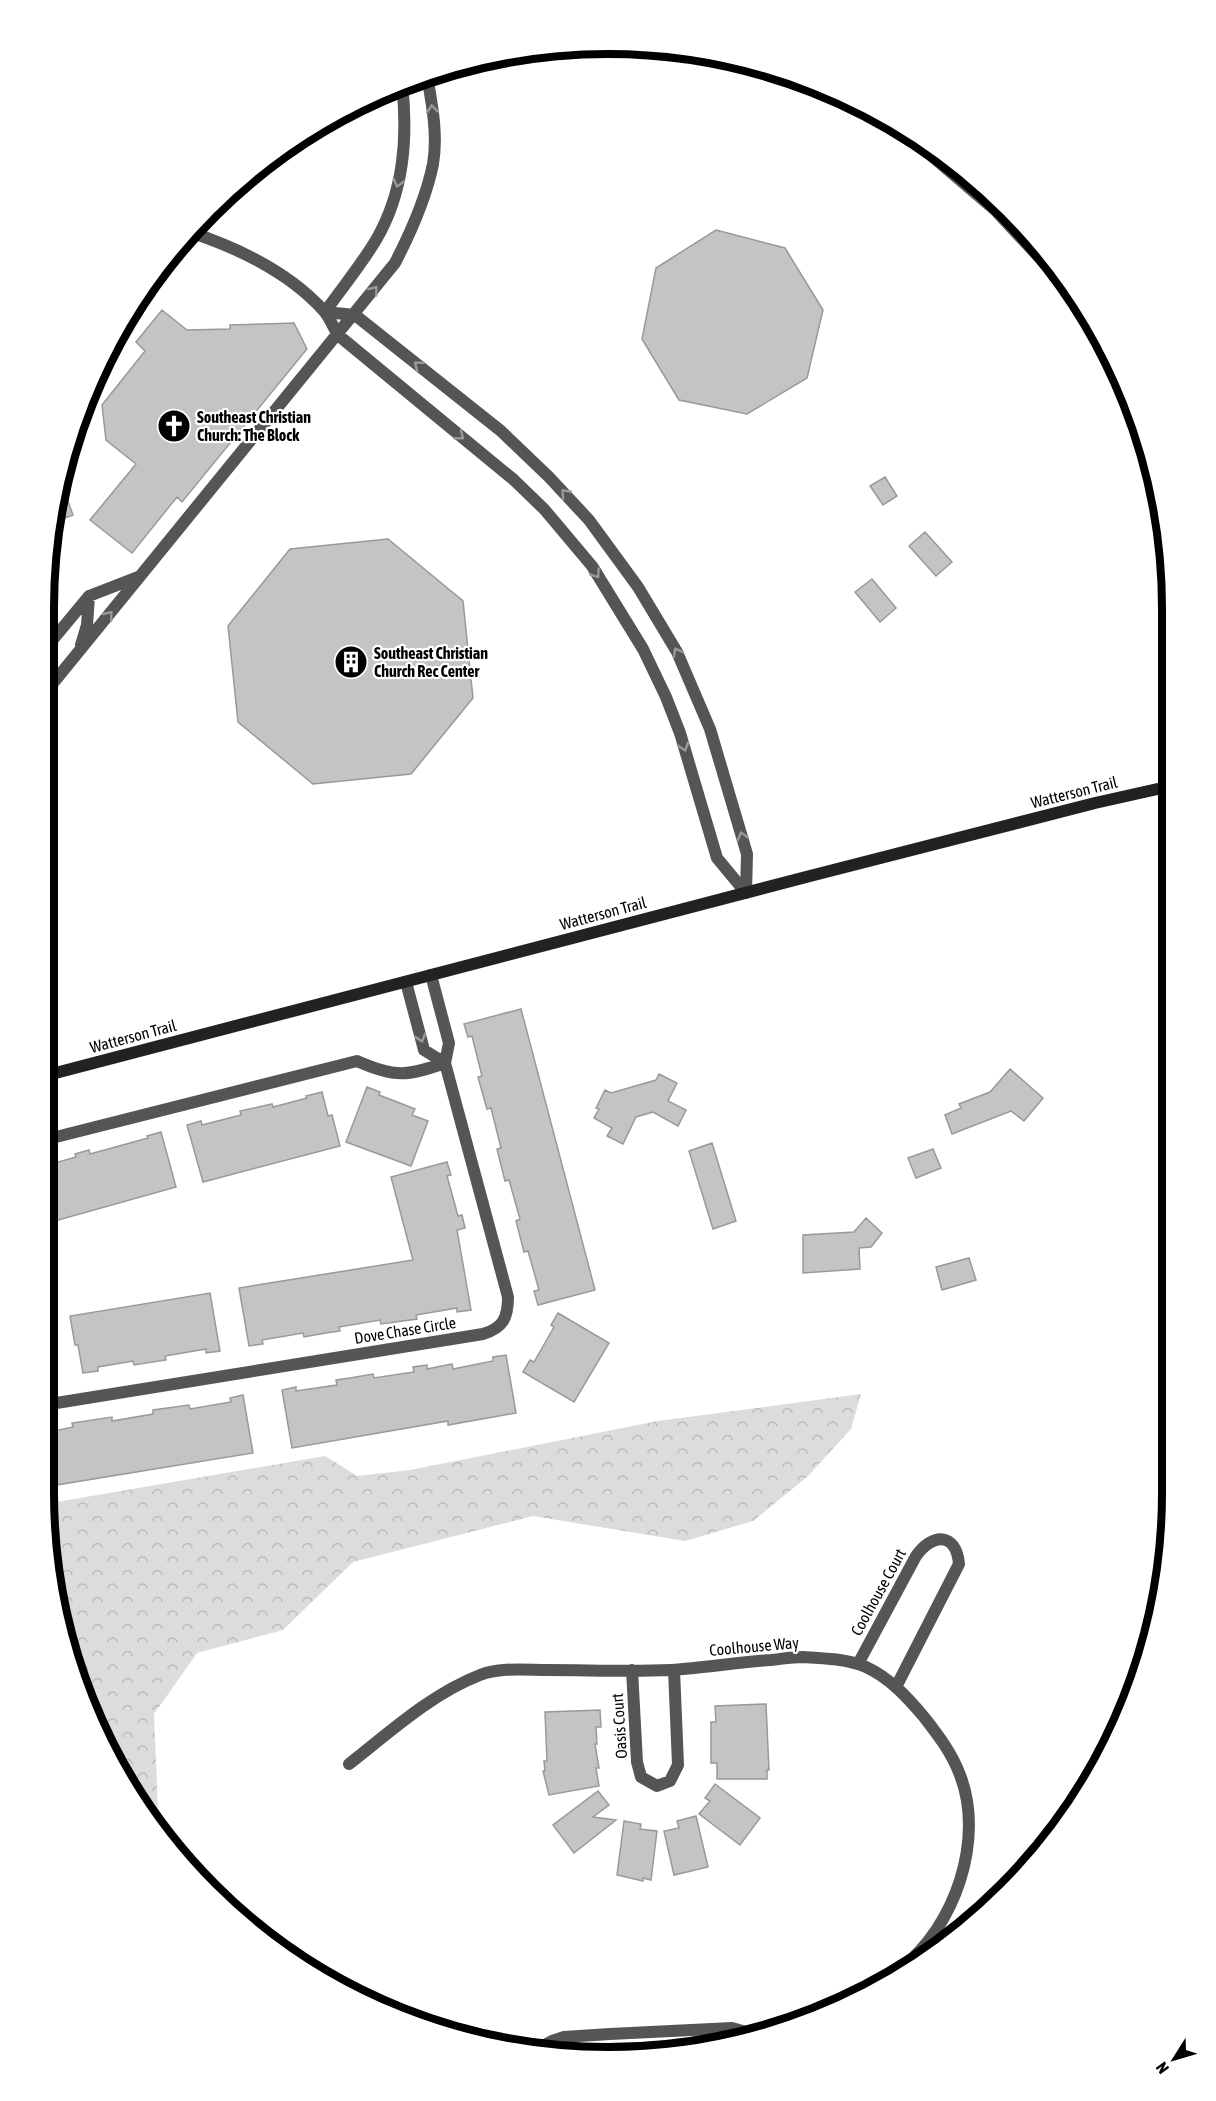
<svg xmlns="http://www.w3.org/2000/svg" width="1216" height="2101" font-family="'Asap Condensed',sans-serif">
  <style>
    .forest { fill: url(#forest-crowns) }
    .building { fill: #c4c4c4; stroke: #999; stroke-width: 1.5 }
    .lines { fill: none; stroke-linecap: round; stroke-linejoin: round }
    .minor { stroke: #555; stroke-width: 12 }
    .secondary { stroke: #222; stroke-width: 12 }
    .oneway { stroke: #999 }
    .labels { text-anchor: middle; stroke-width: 4.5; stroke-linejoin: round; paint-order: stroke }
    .poi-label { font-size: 16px; font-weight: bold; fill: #000; stroke: #fff; text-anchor: start }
    .street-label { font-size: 16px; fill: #000; stroke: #fff }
    .rim { fill: none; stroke: #000; stroke-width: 8 }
  </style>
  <defs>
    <pattern id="forest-crowns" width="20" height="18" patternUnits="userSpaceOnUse" patternTransform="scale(1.5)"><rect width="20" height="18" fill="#dcdcdc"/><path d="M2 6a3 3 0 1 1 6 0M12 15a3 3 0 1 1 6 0" fill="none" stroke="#bbb"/></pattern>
  </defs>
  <rect width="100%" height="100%" fill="#fff"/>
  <path class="forest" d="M 861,1394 L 851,1429 L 807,1477 L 753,1521 L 685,1541 L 533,1516 L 353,1562 L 283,1630 L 197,1653 L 154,1714 L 159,1834 L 73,1674 L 45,1504 L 325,1456 L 357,1476 L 410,1470 L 658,1421 Z"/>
  <path class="building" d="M 716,230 L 785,248 L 823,310 L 807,378 L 747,414 L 679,400 L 642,339 L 656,268 Z
    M 162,310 L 187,330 L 230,329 L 230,325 L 294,323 L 307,349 L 182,502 L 177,497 L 132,553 L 90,520 L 136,464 L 106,440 L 102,405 L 145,351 L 136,342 Z
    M 885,477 L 897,496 L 883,505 L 870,486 Z
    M 62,485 L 73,515 L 54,522 L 57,509 Z
    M 925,532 L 952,562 L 936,576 L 909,546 Z
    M 388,539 L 463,601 L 473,698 L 411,774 L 313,784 L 238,722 L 228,626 L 290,549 Z
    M 872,579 L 896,608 L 880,622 L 855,592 Z
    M 521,1009 L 595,1290 L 538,1305 L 534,1291 L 539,1290 L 528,1251 L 524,1252 L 516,1221 L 520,1219 L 509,1180 L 505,1181 L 497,1149 L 501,1148 L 491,1108 L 487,1109 L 483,1095 L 478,1077 L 482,1076 L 472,1036 L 468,1037 L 464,1024 Z
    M 1010,1069 L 1043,1098 L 1024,1121 L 1011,1111 L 952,1134 L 945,1115 L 961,1108 L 959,1104 L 990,1092 Z
    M 659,1074 L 677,1083 L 668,1101 L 686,1110 L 678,1126 L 653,1112 L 636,1117 L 623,1144 L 607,1136 L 612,1128 L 594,1118 L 599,1109 L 596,1108 L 605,1090 L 611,1093 L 656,1080 Z
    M 367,1087 L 380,1092 L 379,1095 L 415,1109 L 412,1115 L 428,1121 L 411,1166 L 346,1142 Z
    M 322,1092 L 328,1116 L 332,1115 L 340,1146 L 203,1182 L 187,1125 L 201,1121 L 202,1125 L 241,1115 L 240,1111 L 272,1104 L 273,1107 L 307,1098 L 306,1096 Z
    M 161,1132 L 176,1187 L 44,1224 L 44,1166 L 76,1157 L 75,1154 L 89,1150 L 90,1154 L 148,1138 L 147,1136 Z
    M 712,1143 L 736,1221 L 713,1229 L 689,1151 Z
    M 933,1149 L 941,1168 L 916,1178 L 908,1158 Z
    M 447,1162 L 451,1175 L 447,1176 L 458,1216 L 462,1215 L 465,1228 L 457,1230 L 471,1310 L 457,1312 L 457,1308 L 416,1315 L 417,1319 L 381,1324 L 380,1320 L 339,1327 L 340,1331 L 326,1333 L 304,1337 L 303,1333 L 262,1340 L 263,1344 L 249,1346 L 239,1288 L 413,1260 L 391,1177 Z
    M 866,1218 L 882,1233 L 871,1247 L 859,1248 L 860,1269 L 803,1273 L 803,1235 L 854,1232 Z
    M 969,1258 L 976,1280 L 942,1290 L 936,1267 Z
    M 210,1293 L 220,1351 L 206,1353 L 206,1349 L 165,1356 L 166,1360 L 134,1365 L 133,1361 L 98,1367 L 98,1371 L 83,1373 L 78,1345 L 75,1345 L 70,1316 Z
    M 558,1313 L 609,1343 L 574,1402 L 523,1372 L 530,1360 L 534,1362 L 554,1327 L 551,1325 Z
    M 506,1355 L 516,1413 L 448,1425 L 448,1421 L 292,1448 L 282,1390 L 296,1387 L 296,1391 L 337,1385 L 336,1380 L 350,1378 L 373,1374 L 374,1378 L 414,1372 L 413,1367 L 427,1365 L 427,1369 L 452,1364 L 453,1369 L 493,1361 L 493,1357 Z
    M 243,1395 L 253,1453 L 44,1487 L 44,1433 L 73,1427 L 72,1423 L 112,1417 L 112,1421 L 153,1414 L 153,1410 L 189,1405 L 190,1409 L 231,1402 L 230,1398 Z
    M 766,1704 L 769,1770 L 767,1770 L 767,1779 L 717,1779 L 717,1763 L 711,1763 L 711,1722 L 716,1722 L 715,1706 Z
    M 600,1710 L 601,1727 L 596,1727 L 597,1744 L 595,1744 L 599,1768 L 596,1768 L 599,1786 L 549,1795 L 543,1771 L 545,1771 L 544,1761 L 547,1761 L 545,1712 Z
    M 715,1784 L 760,1818 L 740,1845 L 699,1814 L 710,1801 L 705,1798 Z
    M 598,1791 L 609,1805 L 593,1817 L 616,1820 L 574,1853 L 553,1825 Z
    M 696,1816 L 708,1867 L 674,1875 L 664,1831 L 679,1828 L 677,1821 Z
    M 624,1821 L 641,1824 L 640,1829 L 657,1831 L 651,1880 L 643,1878 L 643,1881 L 617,1875 Z"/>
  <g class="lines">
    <path class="minor" d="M 893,123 L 995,210 L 1066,286
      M 190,232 C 238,248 289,272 324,311 C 330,318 333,327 338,335 L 514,480 L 544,509 L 592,566 L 643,649 L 666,697 L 680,733 L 717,858 L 746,893
      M 325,312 L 355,315 L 501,431 L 549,477 L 589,520 L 638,587 L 677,652 L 710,729 L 747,854 L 746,893
      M 325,312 C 342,288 361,265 376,240 C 404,192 408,138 402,83
      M 81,645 L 87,625 L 89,596
      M 45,649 L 89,596 L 138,577
      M 45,693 L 395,263 C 411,232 426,199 433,164 C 438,135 432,104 427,76
      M 406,982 L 424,1050 L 445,1063 L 449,1043 L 431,975
      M 44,1405 L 483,1334 C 503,1328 508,1318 508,1297 L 445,1063 C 407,1076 395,1078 357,1061 L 44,1140
      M 858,1664 L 916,1556 C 932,1533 956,1532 959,1564 L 896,1687
      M 632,1670 L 637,1762 L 641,1777 L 657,1786 L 670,1781 L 678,1765 L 674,1670
      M 349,1764 C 390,1732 431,1694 480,1675 C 500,1667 527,1670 548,1670 C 589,1670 630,1672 671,1670 C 704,1668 738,1662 771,1660 C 781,1659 792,1657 803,1657 C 822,1658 848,1659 866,1667 C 890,1678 908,1698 924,1717 C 938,1735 952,1753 960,1775 C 985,1839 955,1927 901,1968
      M 539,2048 L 552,2041 L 564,2037 L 610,2034 L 732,2028 L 753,2034"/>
    <path class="secondary" d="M 44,1076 L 810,876 L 1095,803 L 1171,786"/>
  </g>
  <defs><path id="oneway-chevron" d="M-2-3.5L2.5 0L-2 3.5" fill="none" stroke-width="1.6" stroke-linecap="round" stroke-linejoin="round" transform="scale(1.5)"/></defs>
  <g class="oneway">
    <use href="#oneway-chevron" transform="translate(432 109) rotate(-96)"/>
    <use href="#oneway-chevron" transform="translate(398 183) rotate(105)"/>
    <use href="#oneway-chevron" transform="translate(374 290) rotate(-52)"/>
    <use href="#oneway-chevron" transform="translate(418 365) rotate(-141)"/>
    <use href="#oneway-chevron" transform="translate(460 436) rotate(39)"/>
    <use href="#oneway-chevron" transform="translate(565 493) rotate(-133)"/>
    <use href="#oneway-chevron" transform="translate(596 574) rotate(56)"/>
    <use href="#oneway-chevron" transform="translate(109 615) rotate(-51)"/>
    <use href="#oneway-chevron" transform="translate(677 652) rotate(-118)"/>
    <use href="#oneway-chevron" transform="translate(684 747) rotate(72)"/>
    <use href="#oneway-chevron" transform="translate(742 836) rotate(-106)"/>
    <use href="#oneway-chevron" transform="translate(421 1038) rotate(73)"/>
  </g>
  <defs>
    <g id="church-disc" transform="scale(1.725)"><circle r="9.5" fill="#000" stroke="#fff"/><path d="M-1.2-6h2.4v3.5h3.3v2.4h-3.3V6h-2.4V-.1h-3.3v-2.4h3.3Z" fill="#fff"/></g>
    <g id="building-disc" transform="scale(1.725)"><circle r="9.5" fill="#000" stroke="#fff"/><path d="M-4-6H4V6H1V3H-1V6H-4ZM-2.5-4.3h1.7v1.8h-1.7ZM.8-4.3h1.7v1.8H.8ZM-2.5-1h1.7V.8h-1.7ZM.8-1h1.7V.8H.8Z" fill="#fff"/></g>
  </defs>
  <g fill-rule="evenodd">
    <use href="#church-disc" x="174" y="426"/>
    <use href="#building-disc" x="351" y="662"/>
  </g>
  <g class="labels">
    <g class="poi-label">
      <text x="197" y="423">Southeast Christian<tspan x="197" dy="18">Church: The Block</tspan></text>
      <text x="374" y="659">Southeast Christian<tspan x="374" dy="18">Church Rec Center</tspan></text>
    </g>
    <g class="street-label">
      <text transform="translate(1074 792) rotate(-14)" y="6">Watterson Trail</text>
      <text transform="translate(603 913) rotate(-15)" y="6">Watterson Trail</text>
      <text transform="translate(133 1036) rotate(-15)" y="6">Watterson Trail</text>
      <text transform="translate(405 1330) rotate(-9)" y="6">Dove Chase Circle</text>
      <text transform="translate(878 1592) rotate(-61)" y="6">Coolhouse Court</text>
      <text transform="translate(754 1646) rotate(-5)" y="6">Coolhouse Way</text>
      <text transform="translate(619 1726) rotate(-94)" y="6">Oasis Court</text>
    </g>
  </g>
  <path d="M0 0H1216V2101H0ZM608 54H608A554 554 0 0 1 1162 608V1493A554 554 0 0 1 608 2047H608A554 554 0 0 1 54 1493V608A554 554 0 0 1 608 54Z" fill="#fff" fill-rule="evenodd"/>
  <path class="rim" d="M608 54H608A554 554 0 0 1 1162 608V1493A554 554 0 0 1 608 2047H608A554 554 0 0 1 54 1493V608A554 554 0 0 1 608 54Z"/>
  <g transform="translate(1174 2059) rotate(233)" stroke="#ffffff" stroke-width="4.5" paint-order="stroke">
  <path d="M0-4.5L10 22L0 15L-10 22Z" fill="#000000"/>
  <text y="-9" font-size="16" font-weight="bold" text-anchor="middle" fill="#000000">N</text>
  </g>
</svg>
